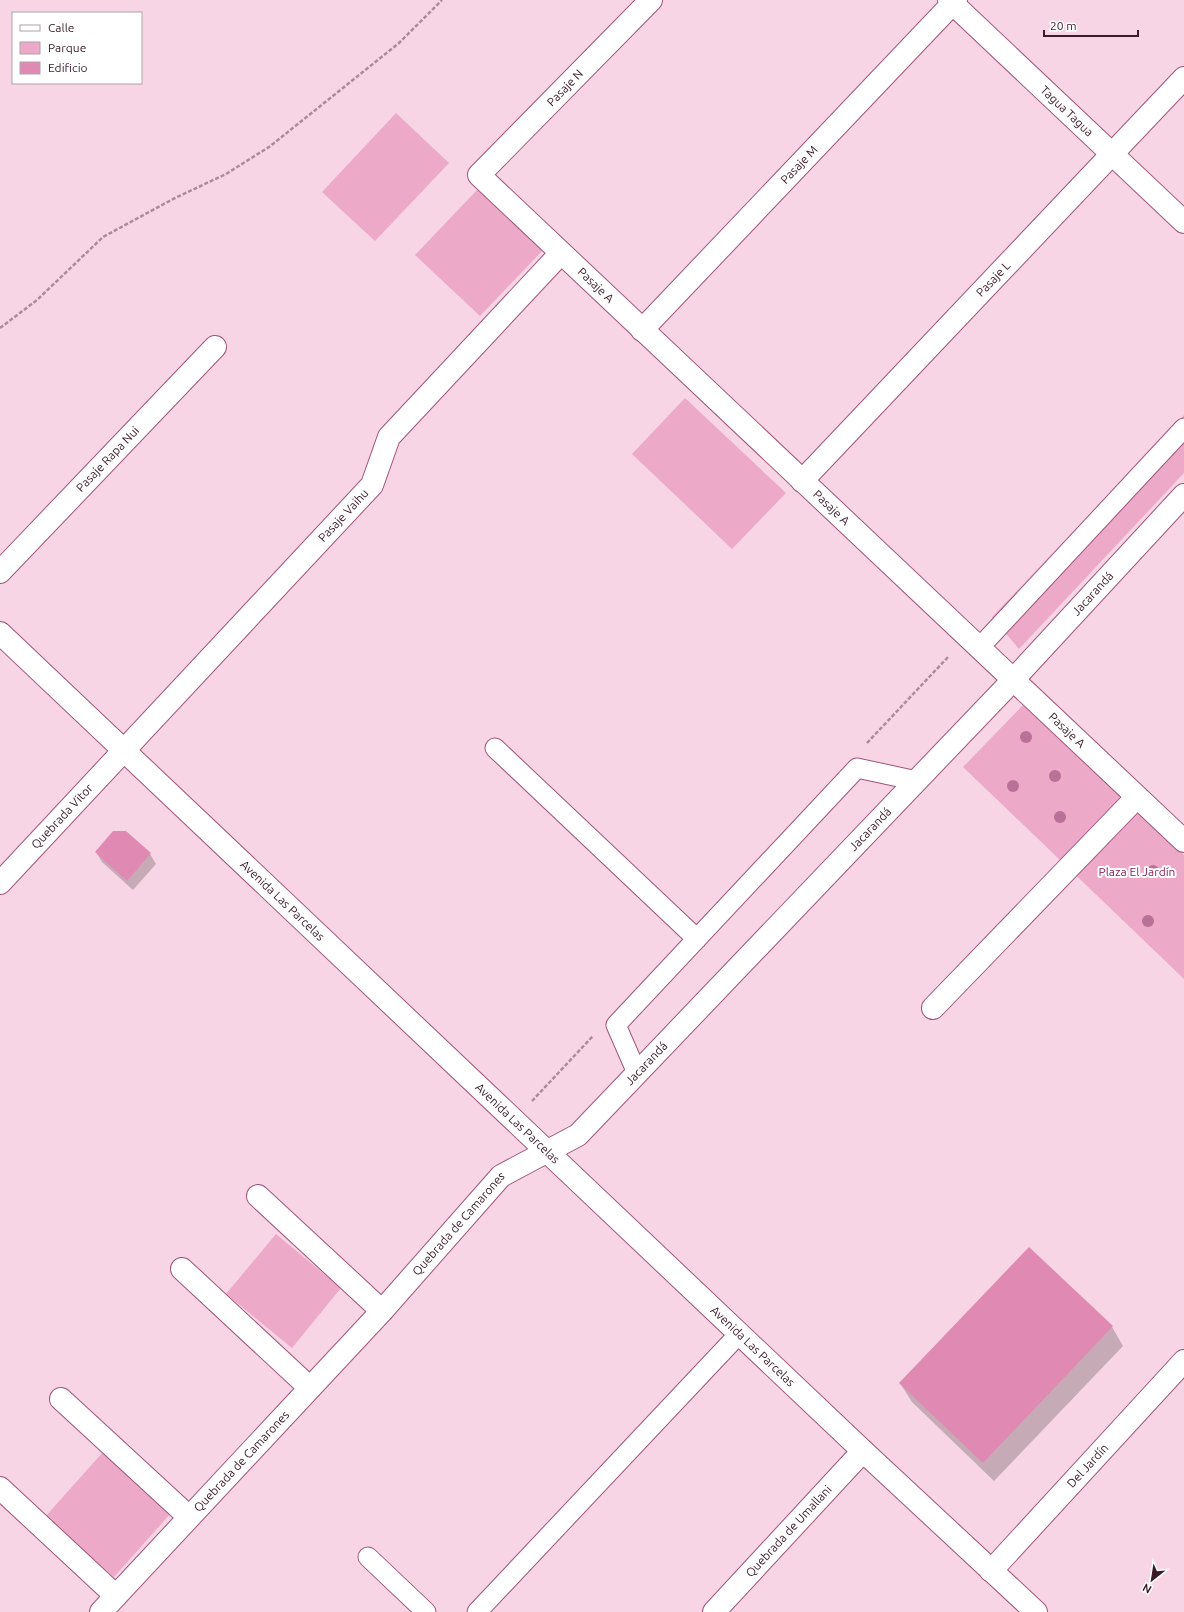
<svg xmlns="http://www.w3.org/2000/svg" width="1184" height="1612" font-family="Ubuntu,sans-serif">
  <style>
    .green { fill: #eda9c8 }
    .shadow { fill: #0003 }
    .building { fill: #e089b3 }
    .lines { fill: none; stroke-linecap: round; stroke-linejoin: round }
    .service-casing { stroke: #a0557b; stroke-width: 21 }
    .minor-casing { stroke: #a0557b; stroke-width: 24 }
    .tertiary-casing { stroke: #a0557b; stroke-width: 24 }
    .secondary-casing { stroke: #a0557b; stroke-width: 24 }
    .path { stroke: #ad8b9a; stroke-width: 2.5; stroke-dasharray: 4 2; stroke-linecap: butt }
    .service { stroke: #fff; stroke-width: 19 }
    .minor { stroke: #fff; stroke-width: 22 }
    .tertiary { stroke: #fff; stroke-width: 22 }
    .secondary { stroke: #fff; stroke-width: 22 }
    .tree { fill: #b97198 }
    .labels { text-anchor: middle; stroke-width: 4; stroke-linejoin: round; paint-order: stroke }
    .street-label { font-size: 12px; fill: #391a29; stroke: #fff }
    .park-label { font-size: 12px; fill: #85205a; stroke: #fff }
  </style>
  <rect width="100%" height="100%" fill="#f8d5e4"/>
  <path class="green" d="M 396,113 L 449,163 L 375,241 L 322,192 Z
    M 478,189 L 543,250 L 480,316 L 415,255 Z
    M 685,398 L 786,493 L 732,549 L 632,454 Z
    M 1184,415 L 1184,473 L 1019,649 L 992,617 Z
    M 1025,703 L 1184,855 L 1184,979 L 963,767 Z
    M 276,1234 L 341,1288 L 292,1348 L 226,1294 Z
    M 103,1452 L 171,1513 L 114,1577 L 45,1517 Z"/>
  <path class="shadow" d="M 126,832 L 150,854 L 156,864 L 133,890 L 102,862 L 96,852 Z
    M 1029,1248 L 1112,1327 L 1123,1346 L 994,1481 L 912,1402 L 900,1383 Z"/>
  <path class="building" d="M 113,831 L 126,831 L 151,853 L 127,881 L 95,852 Z
    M 1029,1247 L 1113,1326 L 983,1463 L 899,1383 Z"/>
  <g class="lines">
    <g class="service-casing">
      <path id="service" d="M 979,648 L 1184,428
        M 495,748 L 697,939
        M 637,1073 L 616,1025 L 857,768 L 917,781
        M 368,1557 L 426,1612
        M 477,1612 L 739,1334"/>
    </g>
    <g class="minor-casing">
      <g id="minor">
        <path id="s1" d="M 651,0 L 479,175 L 1184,841"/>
        <path id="s2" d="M 949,0 L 1184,222"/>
        <path id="s3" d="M 642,330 L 956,0"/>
        <path id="s4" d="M 802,481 L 1184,78"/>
        <path id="s5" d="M 0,572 L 215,347"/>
        <path id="s6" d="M 0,883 L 372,485 L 389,437 L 561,253"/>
        <path d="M 933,1008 L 1137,797"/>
        <path d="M 258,1196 L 382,1311"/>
        <path d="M 182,1269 L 310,1388"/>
        <path d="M 61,1399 L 189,1517"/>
        <path d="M 0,1488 L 116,1596"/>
        <path id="s7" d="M 991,1571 L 1184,1361"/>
        <path id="s8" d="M 714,1612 L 863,1451"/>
      </g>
    </g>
    <g class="tertiary-casing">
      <g id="tertiary">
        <path id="s9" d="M 101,1612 L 382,1311 L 501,1176 L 578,1135 L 1013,680 L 1184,495"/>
      </g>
    </g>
    <g class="secondary-casing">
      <g id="secondary">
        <path id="s10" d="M 0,633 L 863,1451 L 1036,1612"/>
      </g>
    </g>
    <path class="path" d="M 0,328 L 37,300 L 103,237 L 173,199 L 226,174 L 269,147 L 399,43 L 442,0
      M 867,743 L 949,656
      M 532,1101 L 593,1036"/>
    <use href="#service" class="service"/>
    <use href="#minor" class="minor"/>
    <use href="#tertiary" class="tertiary"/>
    <use href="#secondary" class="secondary"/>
  </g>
  <g class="tree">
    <circle cx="1026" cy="737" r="6"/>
    <circle cx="1055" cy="776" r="6"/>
    <circle cx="1013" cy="786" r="6"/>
    <circle cx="1060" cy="817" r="6"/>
    <circle cx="1153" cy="871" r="6"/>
    <circle cx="1148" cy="921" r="6"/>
  </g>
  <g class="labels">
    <g class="street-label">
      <text transform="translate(565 88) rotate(-46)" y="4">Pasaje N</text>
      <text dy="4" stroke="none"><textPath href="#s2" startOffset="162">Tagua Tagua</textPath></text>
      <text dy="4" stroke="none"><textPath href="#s3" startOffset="228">Pasaje M</textPath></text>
      <text dy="4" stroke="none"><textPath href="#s4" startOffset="278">Pasaje L</textPath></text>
      <text dy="4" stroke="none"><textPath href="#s1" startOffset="406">Pasaje A</textPath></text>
      <text dy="4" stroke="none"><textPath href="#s5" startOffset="156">Pasaje Rapa Nui</textPath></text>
      <text dy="4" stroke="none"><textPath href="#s1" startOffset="730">Pasaje A</textPath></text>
      <text dy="4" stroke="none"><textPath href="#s6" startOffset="503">Pasaje Vaihu</textPath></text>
      <text dy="4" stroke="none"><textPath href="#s9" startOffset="1426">Jacarandá</textPath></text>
      <text dy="4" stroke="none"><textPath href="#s1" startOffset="1054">Pasaje A</textPath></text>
      <text dy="4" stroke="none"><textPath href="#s6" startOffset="91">Quebrada Vitor</textPath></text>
      <text dy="4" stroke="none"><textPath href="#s9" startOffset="1102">Jacarandá</textPath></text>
      <text dy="4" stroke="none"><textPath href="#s10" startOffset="389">Avenida Las Parcelas</textPath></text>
      <text dy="4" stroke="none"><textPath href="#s9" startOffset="778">Jacarandá</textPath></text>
      <text dy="4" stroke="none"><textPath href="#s10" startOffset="713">Avenida Las Parcelas</textPath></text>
      <text dy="4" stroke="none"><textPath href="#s9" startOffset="528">Quebrada de Camarones</textPath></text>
      <text dy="4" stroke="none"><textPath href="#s10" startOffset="1037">Avenida Las Parcelas</textPath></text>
      <text dy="4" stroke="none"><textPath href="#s9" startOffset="206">Quebrada de Camarones</textPath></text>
      <text dy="4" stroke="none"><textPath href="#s7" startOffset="143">Del Jardín</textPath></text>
      <text dy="4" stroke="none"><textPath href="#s8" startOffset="110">Quebrada de Umallani</textPath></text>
    </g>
    <g class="park-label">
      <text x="1137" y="876">Plaza El Jardín</text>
    </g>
  </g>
  <rect x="12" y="12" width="130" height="72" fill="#ffffff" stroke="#b0a3a9"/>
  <rect x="20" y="25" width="20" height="6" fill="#ffffff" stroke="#b0a3a9"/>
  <text x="48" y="32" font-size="12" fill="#391a29">Calle</text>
  <rect x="20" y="42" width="20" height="12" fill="#eda9c8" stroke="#b0a3a9"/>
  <text x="48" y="52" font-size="12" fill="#391a29">Parque</text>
  <rect x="20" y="62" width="20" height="12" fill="#e089b3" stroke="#b0a3a9"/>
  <text x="48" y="72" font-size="12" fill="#391a29">Edificio</text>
  <g transform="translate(1152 1580) rotate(210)" stroke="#ffffff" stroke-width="3" paint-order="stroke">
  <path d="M0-3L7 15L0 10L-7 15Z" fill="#391a29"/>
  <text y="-6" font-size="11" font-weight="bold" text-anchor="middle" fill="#391a29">N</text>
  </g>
  <path d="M1044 30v6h94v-6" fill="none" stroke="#391a29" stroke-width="2"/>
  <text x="1050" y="30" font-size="12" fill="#391a29" stroke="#ffffff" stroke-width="3" paint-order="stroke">20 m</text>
</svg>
